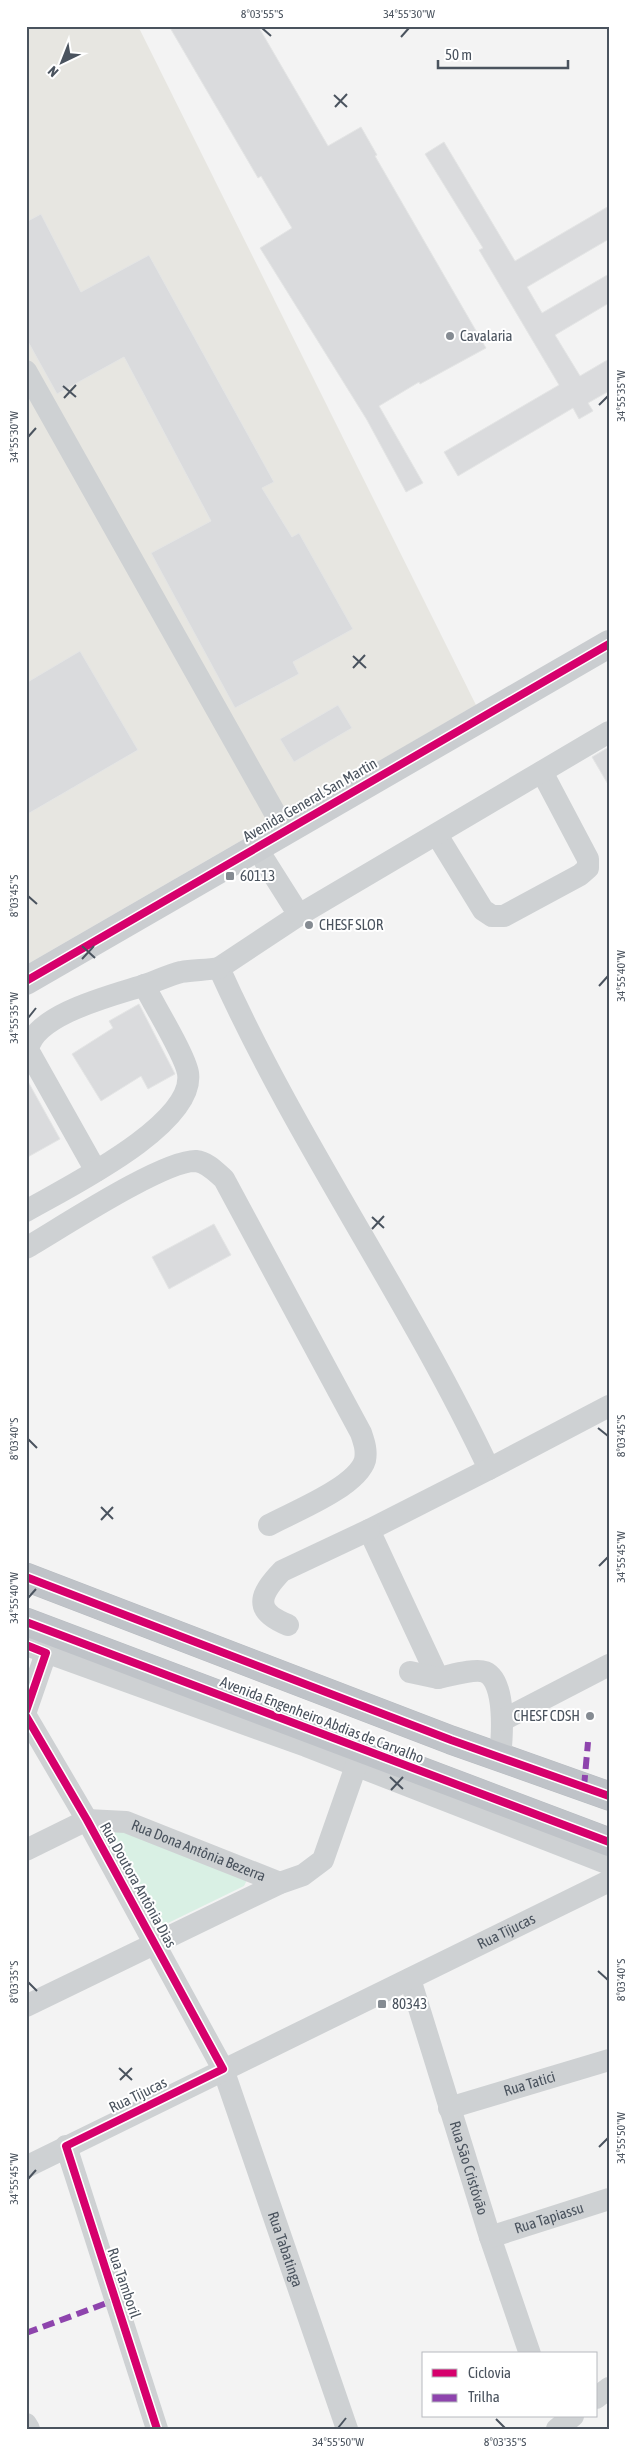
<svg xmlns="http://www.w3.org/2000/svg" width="635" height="2455" font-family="'Asap Condensed',sans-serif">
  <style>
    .commercial { fill: #e7e6e1 }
    .green { fill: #d9f0e4 }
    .building { fill: #dadbdd; stroke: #e4e5e5 }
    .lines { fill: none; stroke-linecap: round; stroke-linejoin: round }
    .highway-casing { stroke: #b8bcc1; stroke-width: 29 }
    .minor { stroke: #ced1d3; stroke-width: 22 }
    .major { stroke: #cacdd0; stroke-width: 28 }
    .highway { stroke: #bfc3c8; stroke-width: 28 }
    .quiet { stroke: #8e44ad; stroke-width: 6; stroke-dasharray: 12 6; stroke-linecap: butt }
    .cycleway-casing { stroke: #fff; stroke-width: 11 }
    .cycleway { stroke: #d6006c; stroke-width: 8 }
    .ticks { fill: none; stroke: #4a535e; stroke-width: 2 }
    .poi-dot { fill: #858b92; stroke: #fff; stroke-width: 2 }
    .labels { text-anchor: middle; stroke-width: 4; stroke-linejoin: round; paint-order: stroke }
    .poi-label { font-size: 15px; fill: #4a535e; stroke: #fff; text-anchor: start }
    .street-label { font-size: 15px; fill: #4a535e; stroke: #fff }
    .neatline { fill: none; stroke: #4a535e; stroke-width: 2 }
    .ticks-label { font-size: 12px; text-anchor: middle; fill: #4a535e }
  </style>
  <rect width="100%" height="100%" fill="#f3f3f3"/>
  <path class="commercial" d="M 26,26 L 138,26 L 476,705 L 26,965 Z"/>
  <path class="green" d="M 117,1829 L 247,1880 L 244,1886 L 166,1924 L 162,1924 L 112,1839 L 111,1834 Z"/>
  <path class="building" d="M 169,26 L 258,26 L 328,146 L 361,127 L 377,155 L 375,156 L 486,348 L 420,384 L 419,382 L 379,406 L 423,483 L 406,492 L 367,420 L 260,248 L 292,228 L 261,176 L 258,178 Z
    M 444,142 L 515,261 L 609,206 L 609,239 L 527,287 L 542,313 L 609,274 L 609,303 L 555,335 L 580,376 L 609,359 L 609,391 L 588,403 L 593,411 L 579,419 L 573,408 L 458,476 L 444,452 L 559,385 L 479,250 L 483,248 L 425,154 Z
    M 41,214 L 81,292 L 149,255 L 274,482 L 262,488 L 292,537 L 299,533 L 353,629 L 293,662 L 299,674 L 235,708 L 151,553 L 211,521 L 124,357 L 57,394 L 26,338 L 26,222 Z
    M 80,651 L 138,750 L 26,815 L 26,683 Z
    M 338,705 L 352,728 L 294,762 L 280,739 Z
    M 609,747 L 609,786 L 592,757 Z
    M 139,1004 L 175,1074 L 148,1089 L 141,1076 L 101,1101 L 72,1054 L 113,1028 L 109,1021 Z
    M 26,1078 L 60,1139 L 26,1158 Z
    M 214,1224 L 231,1255 L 169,1289 L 152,1257 Z"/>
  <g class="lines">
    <g class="highway-casing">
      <path id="highway" d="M 26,1577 L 451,1740 L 609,1796
        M 26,1622 L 609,1842"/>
    </g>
    <g class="minor">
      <path d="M 26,371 L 285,831"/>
      <path d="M 437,835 L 483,910 L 492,916 L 504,916 L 580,875 L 588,868 L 588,859 L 542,772"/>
      <path d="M 256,847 L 299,915 L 219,968 C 297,1142 408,1297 489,1469 L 369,1530 L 438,1678 C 449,1676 475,1668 485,1672 C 507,1681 502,1739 500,1757"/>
      <path d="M 299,915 L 609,732"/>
      <path d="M 96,1171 L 28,1050 C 34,1014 114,995 145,985 C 157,981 169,975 181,972 C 193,970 207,970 219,968"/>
      <path d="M 26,1211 C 64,1189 196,1125 188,1073 C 185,1055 154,1005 144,985"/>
      <path d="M 26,1248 C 59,1229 163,1160 196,1161 C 207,1162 216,1172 224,1179 L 361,1433 C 364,1442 367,1450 365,1460 C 357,1487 293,1512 269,1525"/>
      <path d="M 489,1469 L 609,1406"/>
      <path d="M 288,1625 C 253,1611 259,1595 282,1571 L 369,1530"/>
      <path d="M 26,1645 L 306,1746 L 609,1864"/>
      <path d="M 410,1672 L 438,1678"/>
      <path d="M 26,1711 L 46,1653"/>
      <path id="s1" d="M 26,1716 L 87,1820 L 223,2069 L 347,2429"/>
      <path d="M 503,1720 L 609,1665"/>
      <path id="s2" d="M 26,1850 L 87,1820 L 126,1822 L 280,1883"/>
      <path id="s3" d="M 410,1979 L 490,2237 L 530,2354"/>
      <path d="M 26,2006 L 280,1883 L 303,1875 L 323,1860 L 356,1766"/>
      <path id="s4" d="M 449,2108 L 609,2060"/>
      <path d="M 66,2146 L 157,2429"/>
      <path id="s5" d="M 26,2167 L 609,1881"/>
      <path id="s6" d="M 490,2237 L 609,2199"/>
      <path d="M 596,2398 L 609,2388"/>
      <path d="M 26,2424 L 29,2429"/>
      <path d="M 557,2429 L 573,2416"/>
    </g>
    <path class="major" d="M 26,981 L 609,644"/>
    <use href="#highway" class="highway"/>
    <path class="quiet" d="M 584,1787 L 588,1742
      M 26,2333 L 115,2300"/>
    <g class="cycleway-casing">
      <path id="cycleway" d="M 26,981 L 609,644
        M 26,1577 L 451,1740 L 609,1796
        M 26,1622 L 609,1842
        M 26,1645 L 46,1653 L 26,1711
        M 26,1716 L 87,1820 L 223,2069 L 66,2146 L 157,2429"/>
    </g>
    <use href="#cycleway" class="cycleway"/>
  </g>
  <path class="ticks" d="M 262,28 L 271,36M 401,37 L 409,28M 334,95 L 347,107M 335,107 L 347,94M 63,386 L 76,397M 64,398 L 76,385M 599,405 L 608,396M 28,437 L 36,428M 353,656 L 366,668M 353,668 L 365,655M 28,896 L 37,904M 82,946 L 95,958M 82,959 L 94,946M 599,986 L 608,976M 28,1018 L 36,1008M 372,1217 L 384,1228M 372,1229 L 384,1216M 598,1428 L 608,1436M 28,1439 L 37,1448M 101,1507 L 113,1519M 101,1520 L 113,1507M 599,1566 L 608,1557M 28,1598 L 36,1589M 390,1777 L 403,1789M 391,1790 L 403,1777M 598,1971 L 608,1980M 28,1982 L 37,1991M 119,2068 L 132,2080M 120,2080 L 132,2068M 599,2147 L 608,2138M 28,2179 L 36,2170M 496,2419 L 505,2428M 338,2428 L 346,2418"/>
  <g class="poi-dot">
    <circle cx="450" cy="336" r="5"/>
    <rect x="225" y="871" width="10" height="10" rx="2.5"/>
    <circle cx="309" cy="925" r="5"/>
    <circle cx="590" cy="1716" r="5"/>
    <rect x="377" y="1999" width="10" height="10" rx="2.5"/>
  </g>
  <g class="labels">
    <g class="poi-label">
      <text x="460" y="341">Cavalaria</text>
      <text x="240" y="881">60113</text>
      <text x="319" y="930">CHESF SLOR</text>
      <text x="580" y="1721" text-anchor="end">CHESF CDSH</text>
      <text x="392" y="2009">80343</text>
    </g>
    <g class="street-label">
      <text transform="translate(310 800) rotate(-30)" y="5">Avenida General San Martin</text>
      <text transform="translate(322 1720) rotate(21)" y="5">Avenida Engenheiro Abdias de Carvalho</text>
      <text dy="5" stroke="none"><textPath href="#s2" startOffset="185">Rua Dona Antônia Bezerra</textPath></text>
      <text transform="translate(138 1885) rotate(61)" y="5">Rua Doutora Antônia Dias</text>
      <text dy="5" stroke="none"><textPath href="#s5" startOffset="535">Rua Tijucas</textPath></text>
      <text dy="5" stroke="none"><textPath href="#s4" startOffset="84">Rua Tatici</textPath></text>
      <text transform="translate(138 2095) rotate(-26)" y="5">Rua Tijucas</text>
      <text dy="5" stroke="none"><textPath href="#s3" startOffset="198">Rua São Cristóvão</textPath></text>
      <text dy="5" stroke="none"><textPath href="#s6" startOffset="62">Rua Tapiassu</textPath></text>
      <text dy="5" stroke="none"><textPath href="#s1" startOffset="595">Rua Tabatinga</textPath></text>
      <text transform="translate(124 2283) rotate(71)" y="5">Rua Tamboril</text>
    </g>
  </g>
  <rect width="635" height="2455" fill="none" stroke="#ffffff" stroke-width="55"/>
  <rect x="422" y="2352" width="175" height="65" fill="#ffffff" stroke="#b7babf"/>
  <rect x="432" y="2369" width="25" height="8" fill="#d6006c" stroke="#b7babf"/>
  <text x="468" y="2378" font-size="15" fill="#4a535e">Ciclovia</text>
  <rect x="432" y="2394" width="25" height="8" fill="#8e44ad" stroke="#b7babf"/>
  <text x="468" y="2402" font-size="15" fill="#4a535e">Trilha</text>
  <g transform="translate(62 62) rotate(223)" stroke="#ffffff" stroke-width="4" paint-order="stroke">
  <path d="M0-4L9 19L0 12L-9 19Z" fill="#4a535e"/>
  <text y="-8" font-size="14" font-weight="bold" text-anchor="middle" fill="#4a535e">N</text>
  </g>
  <path d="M438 60v8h130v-8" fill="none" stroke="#4a535e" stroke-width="2.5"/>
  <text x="445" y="60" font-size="15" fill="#4a535e" stroke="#ffffff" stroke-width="4" paint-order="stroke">50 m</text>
  <rect x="28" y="28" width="580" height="2400" class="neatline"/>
  <g class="ticks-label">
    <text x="262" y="18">8°03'55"S</text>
    <text x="409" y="18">34°55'30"W</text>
    <text transform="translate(621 396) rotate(-90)" y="4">34°55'35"W</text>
    <text transform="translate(14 437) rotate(-90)" y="4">34°55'30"W</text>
    <text transform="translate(14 896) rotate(-90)" y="4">8°03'45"S</text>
    <text transform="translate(621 976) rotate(-90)" y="4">34°55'40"W</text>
    <text transform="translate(14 1018) rotate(-90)" y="4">34°55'35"W</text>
    <text transform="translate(621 1436) rotate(-90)" y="4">8°03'45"S</text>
    <text transform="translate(14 1439) rotate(-90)" y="4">8°03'40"S</text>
    <text transform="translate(621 1557) rotate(-90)" y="4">34°55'45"W</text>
    <text transform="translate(14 1598) rotate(-90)" y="4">34°55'40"W</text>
    <text transform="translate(621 1980) rotate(-90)" y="4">8°03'40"S</text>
    <text transform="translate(14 1982) rotate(-90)" y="4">8°03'35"S</text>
    <text transform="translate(621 2138) rotate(-90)" y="4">34°55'50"W</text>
    <text transform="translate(14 2179) rotate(-90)" y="4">34°55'45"W</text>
    <text x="338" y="2446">34°55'50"W</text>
    <text x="505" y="2446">8°03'35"S</text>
  </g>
</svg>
